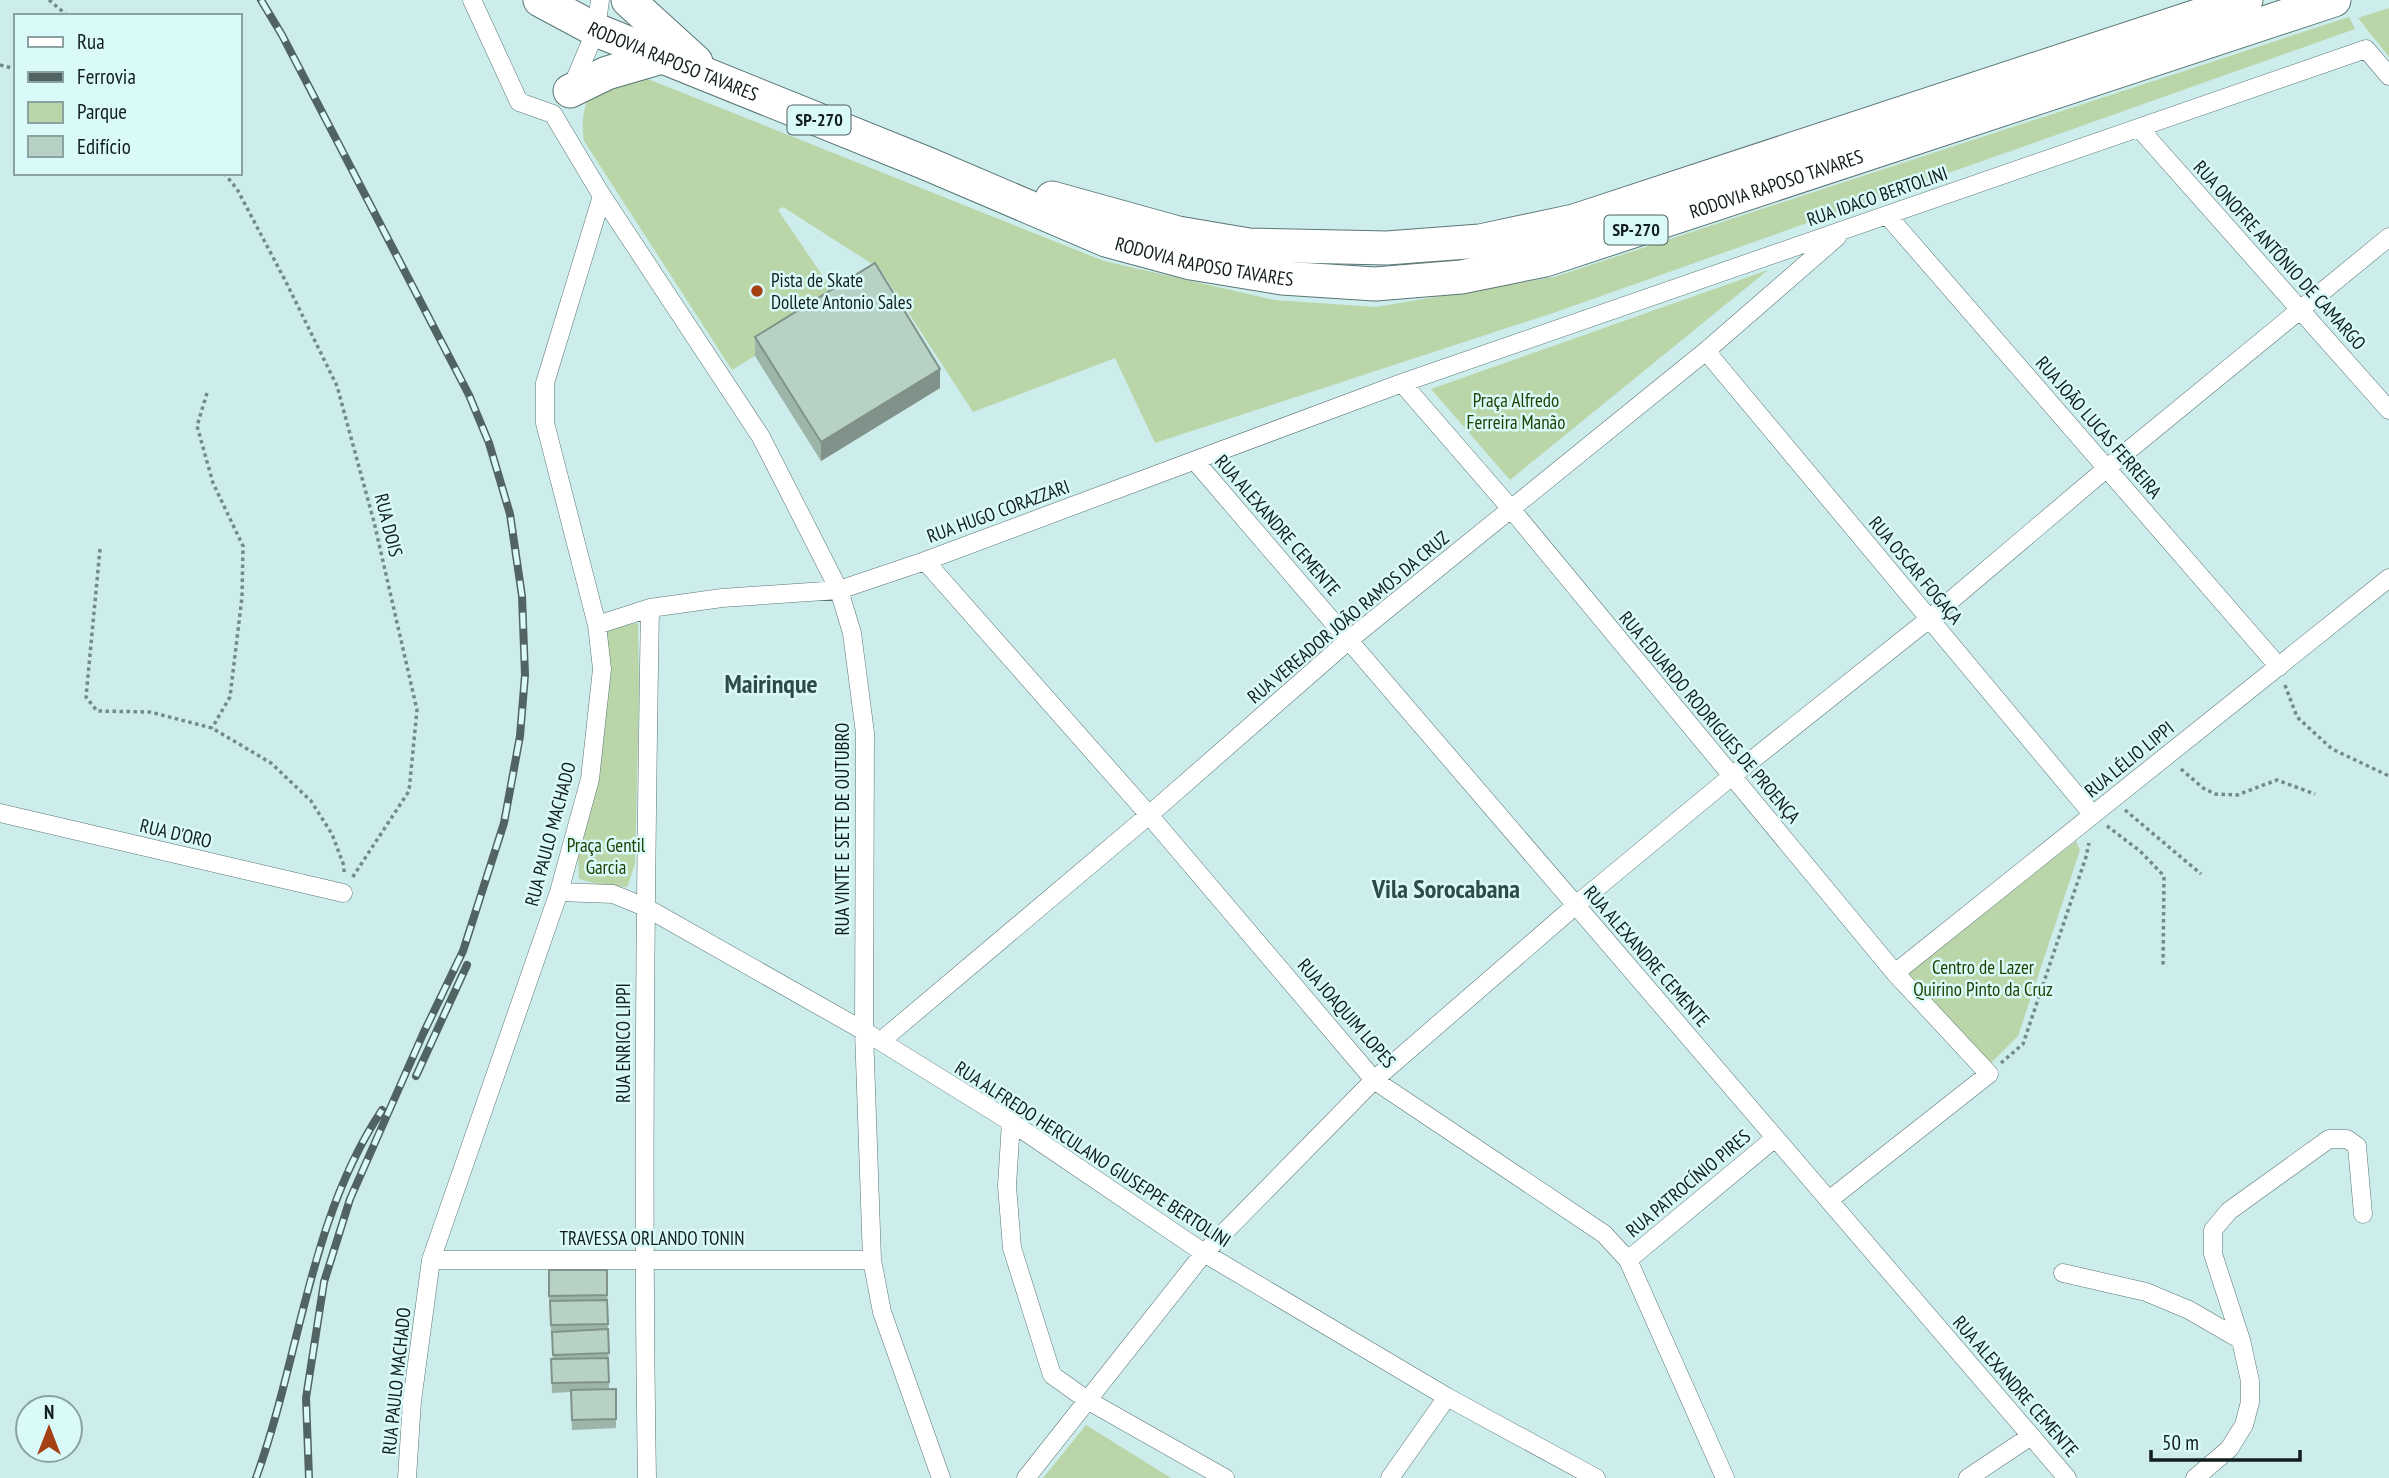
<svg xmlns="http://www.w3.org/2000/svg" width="2389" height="1478" font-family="'PT Sans Narrow',sans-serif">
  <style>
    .green { fill: #bad6a8 }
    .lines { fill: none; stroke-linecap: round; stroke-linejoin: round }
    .street-casing { stroke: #597675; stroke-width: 19 }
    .highway-casing { stroke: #597675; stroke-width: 35 }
    .path { stroke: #748a8a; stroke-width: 3.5; stroke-dasharray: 3.5 3.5; stroke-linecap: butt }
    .street { stroke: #fff; stroke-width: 18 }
    .highway { stroke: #fff; stroke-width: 33 }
    .rail-casing { stroke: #516363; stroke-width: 8 }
    .rail { stroke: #dafaf9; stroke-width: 5; stroke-dasharray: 16; stroke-linecap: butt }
    .wall { fill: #9db4a9 }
    .shaded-wall { fill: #809289 }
    .building { fill: #b7d1c4; stroke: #809289; stroke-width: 2 }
    .poi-dot { fill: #a54014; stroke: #dafaf9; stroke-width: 2.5 }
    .labels { text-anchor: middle; stroke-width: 5; stroke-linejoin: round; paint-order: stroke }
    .shield { fill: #dafaf9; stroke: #4e605f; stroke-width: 2 }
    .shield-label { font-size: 18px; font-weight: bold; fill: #121e1d }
    .street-label { font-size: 19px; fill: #121e1d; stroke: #dafaf9 }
    .poi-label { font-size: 19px; fill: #121e1d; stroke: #dafaf9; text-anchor: start }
    .park-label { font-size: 19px; fill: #224002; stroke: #dafaf9 }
    .district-label { font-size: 26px; font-weight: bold; fill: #2f4a4a; stroke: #dafaf9 }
  </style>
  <rect width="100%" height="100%" fill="#cdecec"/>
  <path class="green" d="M 2389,8 L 2389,57 L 2358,18 Z
    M 2349,17 L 2355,29 L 1556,312 L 1155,443 L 1115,358 L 973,412 L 880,269 L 783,207 L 778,210 L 841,303 L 732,370 L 584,141 C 582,125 582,114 588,99 L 638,75 L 1104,261 L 1274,300 L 1376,307 L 1554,277 Z
    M 1768,270 L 1510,480 L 1431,389 Z
    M 638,623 L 639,695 L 635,864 L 627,887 L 604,886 L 579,879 L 578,855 L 600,759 L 606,628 Z
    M 2076,841 L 2080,850 L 2018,1036 L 1990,1064 L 1904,971 Z
    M 1086,1425 L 1171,1478 L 1043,1478 Z"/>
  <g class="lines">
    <g class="street-casing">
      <path id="street" d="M 472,0 L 519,102 L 553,114 L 602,196 L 761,437 L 839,590 L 852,633 L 865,733 L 864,1031 L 872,1260 L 882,1312 L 941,1478
        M 571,89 L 596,30 L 600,0
        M 2139,128 L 2389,410
        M 1887,215 L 2279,667
        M 1706,351 L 2093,815
        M 1402,383 L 1512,510 L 1895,973 L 1989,1074 L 1829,1200
        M 1195,461 L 2067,1478
        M 925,561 L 1149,815 L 1374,1080 L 1604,1234 L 1628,1260 L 1725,1478
        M 597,625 L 650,608 L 722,598 L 839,590 L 925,561 L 1402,383 L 2366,49 L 2389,76
        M 0,813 L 343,893
        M 559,892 L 613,894 L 645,907 L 864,1031 L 1011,1122 L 1204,1253 L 1447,1397 L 1596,1478
        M 1895,973 L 2389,578
        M 881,1041 L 1149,815 L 1349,640 L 1706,351 L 1837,237
        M 1011,1122 L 1007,1186 L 1012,1248 L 1052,1375 L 1087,1400 L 1225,1478
        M 431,1260 L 872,1260
        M 1628,1260 L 1775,1138
        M 2063,1273 L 2146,1292 L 2189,1310 L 2241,1340
        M 407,1478 L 412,1401 L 431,1260 L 559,892 L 590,779 L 602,669 L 597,625 L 545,423 L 545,383 L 602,196
        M 647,1478 C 642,1188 645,898 650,608
        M 1026,1478 L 1204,1253 L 1374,1080 L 1576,905 L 1732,776 L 1929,619 L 2107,468 L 2389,237
        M 1390,1478 L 1447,1397
        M 1968,1478 L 2031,1436
        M 2195,1478 L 2229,1449 L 2244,1425 L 2250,1402 L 2250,1381 L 2241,1340 L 2213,1254 L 2213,1230 L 2229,1211 L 2329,1139 L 2347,1139 L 2357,1146 L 2363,1214"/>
    </g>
    <g class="highway-casing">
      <g id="highway">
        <path id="s1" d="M 540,0 L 596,30 L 928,164 L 1106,240 L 1191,263 L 1282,278 L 1375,284 L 1461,277 L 1545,260 L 2334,0"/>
        <path d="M 628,0 L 696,62"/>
        <path d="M 570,91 L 607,73 L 662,57"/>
        <path d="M 1052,198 L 1178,233 L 1249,245 L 1387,248 L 1480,241 L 1574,221 L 2246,0"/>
      </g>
    </g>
    <path class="path" d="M 49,0 L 68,16
      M 0,65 L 16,69
      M 224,173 L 237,189 L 286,282 L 337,386 L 374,522 L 417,710 L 409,791 L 352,878
      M 207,393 L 197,426 L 213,483 L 243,546 L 242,597 L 230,697 L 212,728
      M 100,549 L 86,697 L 97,711 L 150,712 L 212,728 L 271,763 L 311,801 L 332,834 L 344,866 L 344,874
      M 2285,685 L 2297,717 L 2332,749 L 2389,776
      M 2181,769 L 2203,788 L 2215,794 L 2237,795 L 2277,780 L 2315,794
      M 2125,810 L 2201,874
      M 2107,826 L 2140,851 L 2164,876 L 2163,966
      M 2001,1063 L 2023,1044 L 2086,857 L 2089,843"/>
    <use href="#street" class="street"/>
    <use href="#highway" class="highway"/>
    <g class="rail-casing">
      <path id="rail" d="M 261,0 L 282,35 L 469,395 L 489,443 L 510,514 L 522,596 L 525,675 L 520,736 L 504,823 L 463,951 L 423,1034 L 350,1199 L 324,1282 L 306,1398 L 309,1478
        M 416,1076 L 467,965
        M 256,1478 C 300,1357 309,1219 382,1110"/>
    </g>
    <use href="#rail" class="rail"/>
  </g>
  <path class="wall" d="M 755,337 L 940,388 L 821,461 L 755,356 Z
    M 549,1270 L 607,1270 L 609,1389 L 616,1389 L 616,1428 L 572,1430 L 571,1392 L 552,1393 L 551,1359 L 553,1359 L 552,1335 L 551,1335 L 550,1306 L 549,1306 Z"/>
  <path class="shaded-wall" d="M 940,369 L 940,388 L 821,461 L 821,442 Z"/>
  <path class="building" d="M 875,263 L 940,369 L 821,442 L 755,337 Z
    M 549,1270 L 607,1270 L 607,1295 L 549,1296 Z
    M 607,1300 L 608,1324 L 551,1325 L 550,1301 Z
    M 608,1329 L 609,1353 L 553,1355 L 552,1332 Z
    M 608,1358 L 609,1382 L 552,1383 L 551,1359 Z
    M 616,1389 L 616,1419 L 572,1420 L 571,1390 Z"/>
  <circle class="poi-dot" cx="757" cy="291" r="7"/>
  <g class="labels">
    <g class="shield">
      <rect x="787.5" y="105.5" width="63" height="29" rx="5"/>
      <rect x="1604.5" y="215.5" width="63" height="29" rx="5"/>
    </g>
    <g class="shield-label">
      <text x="819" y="126">SP-270</text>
      <text x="1636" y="236">SP-270</text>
    </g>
    <g class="street-label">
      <text dy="7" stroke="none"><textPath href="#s1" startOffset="147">RODOVIA RAPOSO TAVARES</textPath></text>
      <text dy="7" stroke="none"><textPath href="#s1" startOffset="1304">RODOVIA RAPOSO TAVARES</textPath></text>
      <text transform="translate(1877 196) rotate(-19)" y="7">RUA IDACO BERTOLINI</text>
      <text transform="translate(2280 255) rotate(48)" y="7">RUA ONOFRE ANTÔNIO DE CAMARGO</text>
      <text dy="7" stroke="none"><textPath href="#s1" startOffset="716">RODOVIA RAPOSO TAVARES</textPath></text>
      <text transform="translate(2099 427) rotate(49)" y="7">RUA JOÃO LUCAS FERREIRA</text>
      <text transform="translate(998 511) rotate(-20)" y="7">RUA HUGO CORAZZARI</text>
      <text transform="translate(389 525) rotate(76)" y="7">RUA DOIS</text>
      <text transform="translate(1278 525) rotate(49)" y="7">RUA ALEXANDRE CEMENTE</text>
      <text transform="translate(1916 570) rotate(50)" y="7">RUA OSCAR FOGAÇA</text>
      <text transform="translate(1348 617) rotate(-40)" y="7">RUA VEREADOR JOÃO RAMOS DA CRUZ</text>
      <text transform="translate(1710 717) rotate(50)" y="7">RUA EDUARDO RODRIGUES DE PROENÇA</text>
      <text transform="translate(2129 759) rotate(-39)" y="7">RUA LÉLIO LIPPI</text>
      <text transform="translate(842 829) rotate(-90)" y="7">RUA VINTE E SETE DE OUTUBRO</text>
      <text transform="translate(176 833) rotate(13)" y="7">RUA D'ORO</text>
      <text transform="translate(550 834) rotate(-75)" y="7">RUA PAULO MACHADO</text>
      <text transform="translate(1647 956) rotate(49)" y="7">RUA ALEXANDRE CEMENTE</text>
      <text transform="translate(1347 1013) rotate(49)" y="7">RUA JOAQUIM LOPES</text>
      <text transform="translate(623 1043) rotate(-90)" y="7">RUA ENRICO LIPPI</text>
      <text transform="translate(1093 1154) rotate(33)" y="7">RUA ALFREDO HERCULANO GIUSEPPE BERTOLINI</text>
      <text transform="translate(1688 1183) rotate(-40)" y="7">RUA PATROCÍNIO PIRES</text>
      <text x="652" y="1245">TRAVESSA ORLANDO TONIN</text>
      <text transform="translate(396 1381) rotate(-84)" y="7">RUA PAULO MACHADO</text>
      <text transform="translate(2016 1386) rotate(49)" y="7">RUA ALEXANDRE CEMENTE</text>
    </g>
    <g class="poi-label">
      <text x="771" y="287">Pista de Skate<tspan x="771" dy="22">Dollete Antonio Sales</tspan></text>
    </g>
    <g class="park-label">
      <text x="1516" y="407">Praça Alfredo<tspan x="1516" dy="22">Ferreira Manão</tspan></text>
      <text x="606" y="852">Praça Gentil<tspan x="606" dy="22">Garcia</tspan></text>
      <text x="1983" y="974">Centro de Lazer<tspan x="1983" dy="22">Quirino Pinto da Cruz</tspan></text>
    </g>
    <g class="district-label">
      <text x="771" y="693">Mairinque</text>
      <text x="1446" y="898">Vila Sorocabana</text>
    </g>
  </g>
  <rect x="14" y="14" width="228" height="161" fill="#dafaf9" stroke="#8aa2a1" stroke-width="2"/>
  <rect x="28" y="37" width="35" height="10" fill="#ffffff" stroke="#8aa2a1" stroke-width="2"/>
  <text x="77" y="49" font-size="21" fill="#121e1d">Rua</text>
  <rect x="28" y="72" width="35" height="10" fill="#516363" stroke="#8aa2a1" stroke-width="2"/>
  <text x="77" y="84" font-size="21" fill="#121e1d">Ferrovia</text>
  <rect x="28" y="102" width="35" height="21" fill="#bad6a8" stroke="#8aa2a1" stroke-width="2"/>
  <text x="77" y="119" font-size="21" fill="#121e1d">Parque</text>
  <rect x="28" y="136" width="35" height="21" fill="#b7d1c4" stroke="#8aa2a1" stroke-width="2"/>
  <text x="77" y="154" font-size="21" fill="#121e1d">Edifício</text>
  <g transform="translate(49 1429)"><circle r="33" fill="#dafaf9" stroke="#8aa2a1" stroke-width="2"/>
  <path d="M0-5L12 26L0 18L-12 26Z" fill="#a54014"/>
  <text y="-10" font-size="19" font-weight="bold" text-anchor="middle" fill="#121e1d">N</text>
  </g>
  <path d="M2151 1450v10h149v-10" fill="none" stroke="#121e1d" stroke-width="3.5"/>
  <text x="2162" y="1450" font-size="21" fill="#121e1d" stroke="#dafaf9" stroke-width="5" paint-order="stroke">50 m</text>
</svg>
